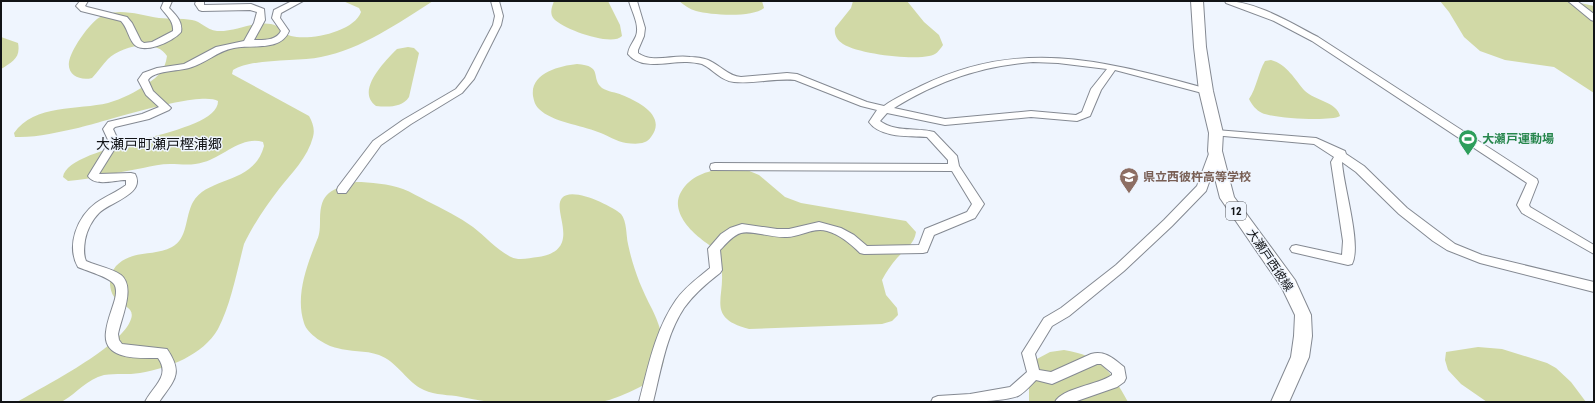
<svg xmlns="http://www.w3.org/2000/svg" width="1595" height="403" font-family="'Roboto Condensed','Noto Sans JP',sans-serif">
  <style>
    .green { fill: #d1d9a6 }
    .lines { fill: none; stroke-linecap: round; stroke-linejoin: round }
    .minor-casing { stroke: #848992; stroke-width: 2 }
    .major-casing { stroke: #848992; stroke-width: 2 }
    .minor { fill: #fff; fill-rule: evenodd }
    .major { fill: #fff; fill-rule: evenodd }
    .labels { text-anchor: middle; stroke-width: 3; stroke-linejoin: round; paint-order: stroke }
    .shield { fill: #eff5fe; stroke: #54575c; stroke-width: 1 }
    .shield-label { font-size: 11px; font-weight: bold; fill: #111316 }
    .leisure-label { font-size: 12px; font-weight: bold; fill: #27864d; stroke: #eff5fe; text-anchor: start }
    .education-label { font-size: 12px; font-weight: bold; fill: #785e54; stroke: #eff5fe; text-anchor: start }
    .street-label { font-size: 12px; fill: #111316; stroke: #eff5fe }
    .quarter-label { font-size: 14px; fill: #111316; stroke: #eff5fe }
  </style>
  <rect width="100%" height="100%" fill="#eff5fe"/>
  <path class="green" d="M 343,1 L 433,1 C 398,23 362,49 321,57 C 297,62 252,58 233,70 L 232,74 L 309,116 C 313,123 315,130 313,137 C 308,157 291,174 279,189 C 266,206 253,225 244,244 C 237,271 231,304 218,329 C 203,355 169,368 140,373 C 128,375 116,373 104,375 C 87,379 77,393 63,401 C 57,403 26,402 17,402 C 43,387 123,346 131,319 C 135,308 123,306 116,299 C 108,291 108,275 116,266 C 133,249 153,257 172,247 C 188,239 185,216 193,202 C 208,176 254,185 264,146 L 263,142 C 243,135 222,157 204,162 C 192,166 182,164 170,164 C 161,164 152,166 143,168 C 118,172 93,179 68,181 L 63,177 C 70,142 219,137 218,101 C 200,90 103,122 78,128 C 58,132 36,138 15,137 L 14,133 C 34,104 79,110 108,103 C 122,99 136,92 147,84 C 159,76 165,70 167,56 C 156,38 121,46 108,59 C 102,65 98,72 92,78 C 81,81 67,76 69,62 C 71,50 87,27 97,19 C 103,15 112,12 120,12 C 133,12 146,16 159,18 C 170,19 181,18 192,20 C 201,21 206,30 217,31 C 235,32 253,21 271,24 C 279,25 283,34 291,36 C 309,41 354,32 361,12 L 359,8 Z
    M 554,1 L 608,1 L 620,25 L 622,36 C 612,47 563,29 554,19 C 549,13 552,7 554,1 Z
    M 679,1 L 762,1 L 764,8 C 752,18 711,15 696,11 C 689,9 684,5 679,1 Z
    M 853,1 L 907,1 L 924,22 L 939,35 L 943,45 C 939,51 936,55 929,56 C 911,60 859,54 843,44 C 837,40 834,35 835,28 L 851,8 Z
    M 1440,1 L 1571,1 L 1594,6 L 1594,93 L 1554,67 L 1505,60 L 1480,51 L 1464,37 L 1449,12 Z
    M 1,37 L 18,43 C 21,58 12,62 1,69 Z
    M 408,47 L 414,48 L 419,53 L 409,97 C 402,108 387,107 376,106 C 355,91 385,61 397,49 Z
    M 1271,60 C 1287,64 1295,80 1305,91 C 1314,100 1337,102 1340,116 C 1330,122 1272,118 1262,113 C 1256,110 1252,105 1249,99 C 1257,87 1258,73 1265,61 Z
    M 577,64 C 604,66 590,78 602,88 C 608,92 616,92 622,95 C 639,102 667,116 651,137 C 646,145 635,144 626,143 C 617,142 607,135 598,132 C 581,125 552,122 539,109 C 535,105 534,101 533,96 C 530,73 559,66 577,64 Z
    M 724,168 L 747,170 L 759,175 L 785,197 L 801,203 L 906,221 L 916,232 C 914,245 905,249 897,258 C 891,265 886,272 882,280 L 886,295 L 897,308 L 898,315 L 892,321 L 882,324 L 749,329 C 704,317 727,297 721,266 C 721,262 719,255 717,252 C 713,246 705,243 700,238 C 687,228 671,209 681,192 C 691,175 706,172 724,168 Z
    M 356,182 C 370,182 389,184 403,189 C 411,192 419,197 427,201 C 443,209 459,217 473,227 C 486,237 497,250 511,257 C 519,261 529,258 538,257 C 584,250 551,211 562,198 C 572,186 612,206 621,214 C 627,221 626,235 628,244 C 633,268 641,288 652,309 C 661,327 671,358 658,375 C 652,383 616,399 605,401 C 594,403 580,402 568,402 C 543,402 518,403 493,402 C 481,401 468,398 456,396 C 445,395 430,394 420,388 C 405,379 397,362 379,355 C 365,350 350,352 337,348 C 326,346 307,334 304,323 C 295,296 307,265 317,240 C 320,234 320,227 320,219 C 320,192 332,189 356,182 Z
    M 1478,347 L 1502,349 L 1547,363 L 1556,368 L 1571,382 L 1586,402 L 1487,402 L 1461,384 L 1448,370 L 1445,360 L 1446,352 Z
    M 1064,350 C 1101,356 1111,371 1128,402 L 1029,402 L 1029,374 L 1035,360 L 1050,352 Z"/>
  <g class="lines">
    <g class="minor-casing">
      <path id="minor" d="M 80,1 L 88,1 L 85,6 L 87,7 L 127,17 L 132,23 L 141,41 L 144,43 L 152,42 L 173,31 C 174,21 166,15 161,8 L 164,1 L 172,1 L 169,8 C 176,15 183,22 181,32 C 174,41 142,56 133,43 C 128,36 127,27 121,21 L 81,11 L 76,6 Z
        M 196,1 L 204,1 L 204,5 L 251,4 L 264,9 L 265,20 L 254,40 C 263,40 276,41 281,31 L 272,18 L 274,10 L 292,1 L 303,1 L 281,13 L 280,18 L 289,31 C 281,52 251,44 234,48 C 217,51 205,64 189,68 C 178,71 153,71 148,80 L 153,91 L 169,106 L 171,108 L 169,110 L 149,119 L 115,127 L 113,129 L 119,142 L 99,174 L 131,173 L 135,174 C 146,194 110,202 99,213 C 92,220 87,230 85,240 C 84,247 83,254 86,261 C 97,266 111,268 121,275 C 136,287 121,318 118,334 L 119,340 L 122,344 L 167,349 C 184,374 174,380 159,402 L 145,402 C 153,386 171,376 158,358 C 140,358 102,361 106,332 C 107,321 112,310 115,299 C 116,295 117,288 114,284 C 109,277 87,271 78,267 C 66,246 77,217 96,203 C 106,196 117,192 126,185 L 126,180 C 115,180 95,187 88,176 L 109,142 L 103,129 L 108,122 L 142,114 L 159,107 L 146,95 L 138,80 L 143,73 L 157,68 L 184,64 L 216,47 L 244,41 L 254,23 L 257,12 L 250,10 L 202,11 L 199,10 L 195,4 Z
        M 491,1 L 499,1 L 503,16 L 501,25 L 474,79 L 462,93 L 411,124 L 381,145 L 346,193 L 338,193 L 337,190 L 338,187 L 373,141 L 403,120 L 456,89 L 465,78 L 493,25 L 495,16 Z
        M 629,1 L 637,1 L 645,28 L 644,36 L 638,50 L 638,53 C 653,64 673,54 690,57 C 695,57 703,58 708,60 C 720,65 728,76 741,77 L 787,73 L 797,74 L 867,102 L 884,106 C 895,98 909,92 921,86 C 1023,36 1107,62 1209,89 L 1211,91 L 1206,94 L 1115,70 L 1101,90 L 1090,116 L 1077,121 L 1031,117 L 945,125 L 887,113 L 880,121 C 896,133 916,127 934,132 L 957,156 L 959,166 L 984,204 L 975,218 L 934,235 L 927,252 L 923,253 L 864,254 L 860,253 C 851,244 839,234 827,231 C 813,227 800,237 787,237 C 773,238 751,230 741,233 C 733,235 726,244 720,250 L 722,270 L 720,273 C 707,283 694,294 684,308 C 666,335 661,370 653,402 L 639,402 C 648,368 655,330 676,300 C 685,287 698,278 710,268 L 708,249 L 721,234 L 730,228 L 742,224 L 777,229 L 789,229 L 819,222 L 841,228 L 854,235 L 867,246 L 919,245 L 925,229 L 967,212 L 972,204 L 952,171 L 711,170 L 710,167 L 711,164 L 715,163 L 948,164 L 948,160 L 927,137 C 910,136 880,138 869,122 L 877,110 L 861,106 L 795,80 C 775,78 754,84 734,82 C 721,81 713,69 702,64 C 698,63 691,62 687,62 C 669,61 642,71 628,54 C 629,46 633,43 636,36 C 640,25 632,12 629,1 ZM 1033,62 L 1058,63 L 1107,69 L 1091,89 L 1082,112 L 1076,115 L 1031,111 L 945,119 L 894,108 C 938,81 981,66 1033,62 Z
        M 1225,1 C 1256,1 1291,23 1318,37 L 1537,179 L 1538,182 L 1529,205 L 1530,207 L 1594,245 L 1594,254 L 1522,213 L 1517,205 L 1527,183 L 1312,41 L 1274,21 L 1226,3 Z
        M 1568,1 L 1577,1 L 1594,14 L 1594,21 L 1591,20 Z
        M 1216,130 L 1316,138 L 1345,151 L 1346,154 L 1364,166 L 1407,208 L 1455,244 L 1482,255 L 1594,282 L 1594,292 L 1480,263 L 1447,250 L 1433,241 L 1399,214 L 1356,172 L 1342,162 C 1343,185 1362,245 1352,264 L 1348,265 L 1292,252 L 1290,249 L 1292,246 L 1296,245 L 1342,255 L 1343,241 L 1331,162 L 1334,157 L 1314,144 L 1212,135 L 1211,133 L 1212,131 Z
        M 1215,147 L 1219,149 L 1220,151 L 1206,191 L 1172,226 L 1124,271 L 1069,316 L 1052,326 L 1035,354 L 1039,370 L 1051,372 L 1091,354 C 1105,350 1114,359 1124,367 L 1126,378 L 1124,382 L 1117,387 L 1074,402 L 1055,402 C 1062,388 1098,385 1112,375 L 1112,373 L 1101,364 L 1097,364 L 1052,384 L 1036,380 C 1031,385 1024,393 1018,396 C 1000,403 952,402 931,402 L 933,398 L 938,396 L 970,394 L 1010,387 L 1027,372 L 1022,353 L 1044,318 L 1061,308 L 1116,265 L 1164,220 L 1197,186 L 1210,151 L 1211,149 Z"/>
    </g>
    <g class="major-casing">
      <path id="major" d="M 1191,1 L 1203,1 L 1206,47 L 1213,91 L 1223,133 L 1222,151 L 1234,197 L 1295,280 L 1311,315 L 1312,336 L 1309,357 L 1289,402 L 1271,402 L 1291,357 L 1294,336 L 1295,315 L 1282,288 L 1220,198 L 1208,151 L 1209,133 L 1199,91 L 1194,47 Z"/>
    </g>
    <use href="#minor" class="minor"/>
    <use href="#major" class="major"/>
  </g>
  <defs>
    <g id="stadium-pin" transform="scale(1)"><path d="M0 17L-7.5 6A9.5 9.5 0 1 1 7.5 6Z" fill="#2e9e5b" stroke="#eff5fe"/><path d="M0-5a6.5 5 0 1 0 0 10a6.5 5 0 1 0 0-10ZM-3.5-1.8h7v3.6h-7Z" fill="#fff"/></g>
    <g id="school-pin" transform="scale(1)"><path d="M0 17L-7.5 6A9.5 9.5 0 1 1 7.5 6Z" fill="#8d6e63" stroke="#eff5fe"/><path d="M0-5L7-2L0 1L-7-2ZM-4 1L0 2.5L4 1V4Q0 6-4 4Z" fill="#fff"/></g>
  </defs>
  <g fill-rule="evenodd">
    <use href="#stadium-pin" x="1468" y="139"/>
    <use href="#school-pin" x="1129" y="177"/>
  </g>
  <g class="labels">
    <rect class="shield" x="1226" y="202" width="20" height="18" rx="3"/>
    <g class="shield-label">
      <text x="1236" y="215">12</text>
    </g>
    <g class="leisure-label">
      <text x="1482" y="143">大瀬戸運動場</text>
    </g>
    <g class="education-label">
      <text x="1143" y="181">県立西彼杵高等学校</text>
    </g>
    <g class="street-label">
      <text transform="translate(1270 260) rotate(56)" y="4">大瀬戸西彼線</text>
    </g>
    <g class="quarter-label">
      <text x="159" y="149">大瀬戸町瀬戸樫浦郷</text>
    </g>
  </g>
  <rect width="1595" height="403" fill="none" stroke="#111316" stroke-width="4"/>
</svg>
